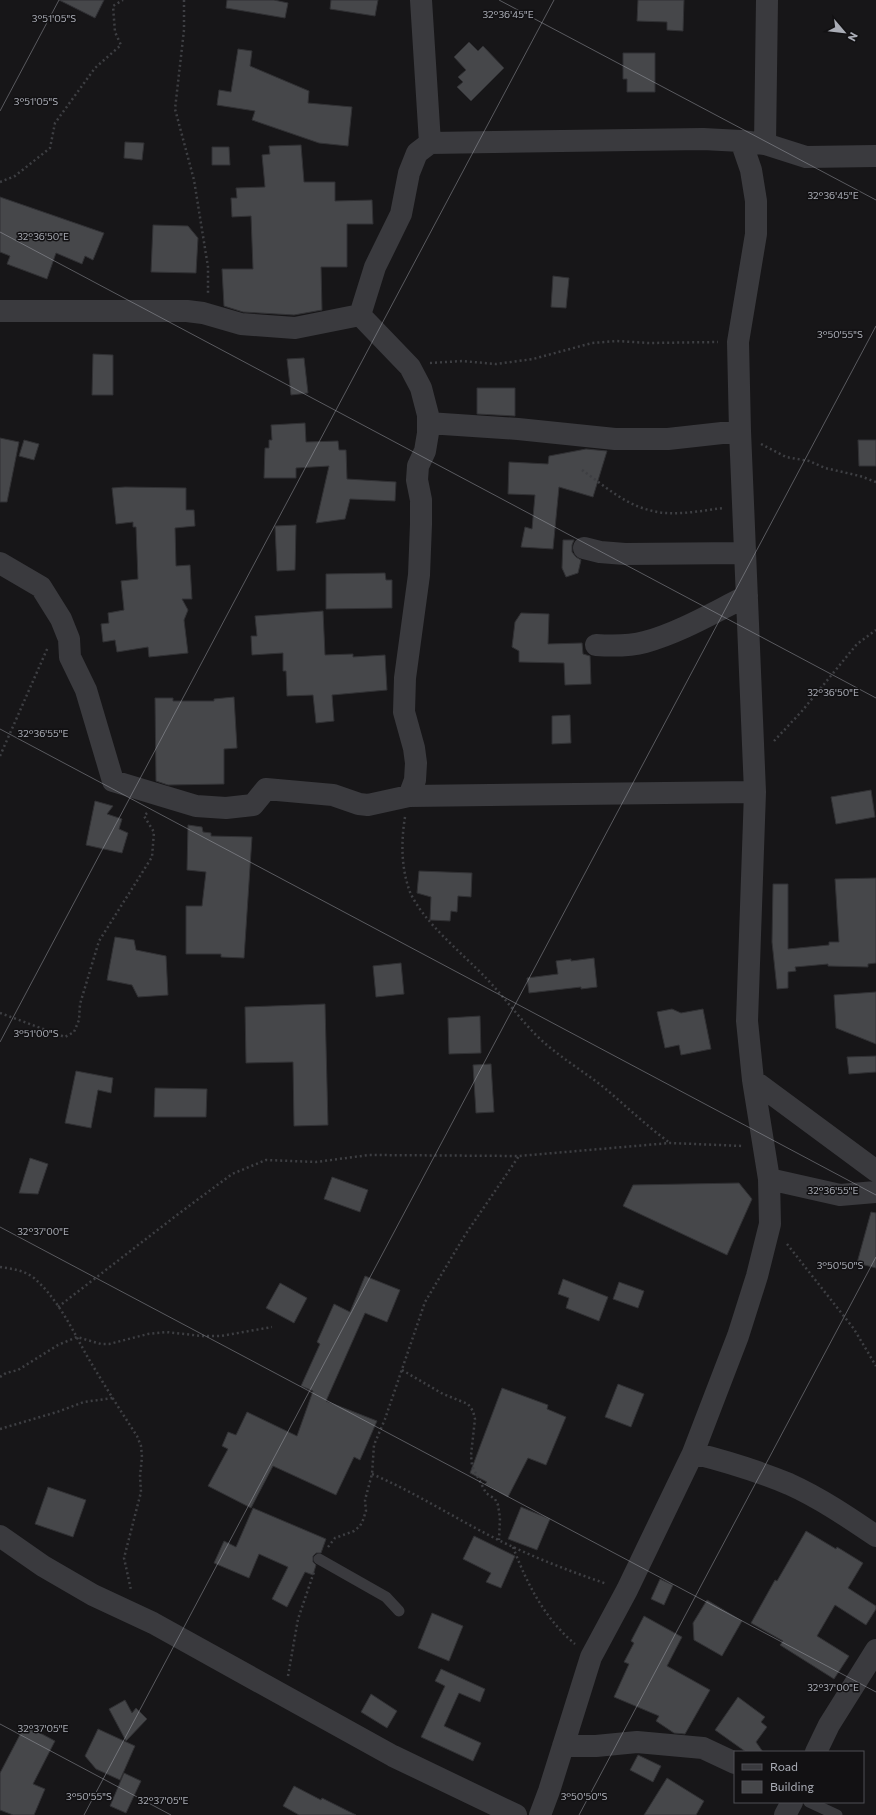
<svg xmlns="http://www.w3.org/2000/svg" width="876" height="1815" font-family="Commissioner,sans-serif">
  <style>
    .building { fill: #46474a; stroke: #313134 }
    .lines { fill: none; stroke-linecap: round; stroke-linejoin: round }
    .path { stroke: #3e3f43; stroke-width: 2.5; stroke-dasharray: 2 3; stroke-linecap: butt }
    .lane { stroke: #3a3a3e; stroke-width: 11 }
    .street { stroke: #3a3a3e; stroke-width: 22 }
    .ticks { fill: none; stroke: #aaadb6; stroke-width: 1; stroke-opacity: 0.45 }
    .ticks-label { font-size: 10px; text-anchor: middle; fill: #aaadb6; stroke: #121113; stroke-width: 3; stroke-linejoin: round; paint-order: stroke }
  </style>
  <rect width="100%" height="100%" fill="#171618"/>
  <path class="building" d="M 59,0 L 104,0 L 95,18 Z
    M 227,0 L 274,0 L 288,3 L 285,18 L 226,8 Z
    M 331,0 L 378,0 L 375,16 L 330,9 Z
    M 638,0 L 684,0 L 683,31 L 667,30 L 667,22 L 637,21 Z
    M 469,42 L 478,51 L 483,46 L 504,68 L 471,101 L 457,87 L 463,82 L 458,77 L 466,70 L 454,57 Z
    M 238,49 L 252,51 L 250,66 L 309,91 L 308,103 L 352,107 L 348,146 L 319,143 L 252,120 L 255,111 L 217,105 L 219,90 L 231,92 Z
    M 623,53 L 655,53 L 655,92 L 627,92 L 627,79 L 623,79 Z
    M 125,142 L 144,143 L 142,160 L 124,158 Z
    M 301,145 L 304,182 L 335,182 L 335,201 L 372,200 L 373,224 L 347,224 L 347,267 L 321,267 L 322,310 L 294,315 L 243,312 L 224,306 L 222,269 L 253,269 L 251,216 L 232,217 L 231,198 L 237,198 L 236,188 L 265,187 L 262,155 L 270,154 L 269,146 Z
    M 212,147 L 229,147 L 230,165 L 212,165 Z
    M 0,197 L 104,233 L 93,260 L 85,256 L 82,264 L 56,253 L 47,279 L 7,264 L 10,256 L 0,252 Z
    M 153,225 L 188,226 L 198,238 L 196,273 L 151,272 Z
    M 553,276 L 569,278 L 566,308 L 551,307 Z
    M 93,354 L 113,355 L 113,395 L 92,395 Z
    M 304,358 L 308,393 L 291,395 L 287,359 Z
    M 477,388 L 515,388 L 515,416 L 477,414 Z
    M 305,423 L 306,442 L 338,441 L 339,450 L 346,450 L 347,479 L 396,482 L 395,501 L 350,499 L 345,519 L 316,523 L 329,466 L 296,468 L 296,478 L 264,478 L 265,448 L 269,448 L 269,440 L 272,440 L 271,425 Z
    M 0,438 L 19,442 L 7,502 L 0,502 Z
    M 24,440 L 39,444 L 34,460 L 19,456 Z
    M 858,440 L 876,440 L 876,466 L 859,466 Z
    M 586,449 L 607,451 L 593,497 L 559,487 L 553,549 L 521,547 L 525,527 L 532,529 L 535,495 L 508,494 L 509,462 L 548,464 L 549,456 Z
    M 125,487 L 186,488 L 186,510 L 194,510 L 195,526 L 175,528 L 176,566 L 190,565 L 192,599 L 182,599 L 188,610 L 184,620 L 188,653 L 149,657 L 148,647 L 117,652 L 115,640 L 103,642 L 101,624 L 109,623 L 108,613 L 124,610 L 121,581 L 138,579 L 136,527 L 133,527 L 133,522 L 116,524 L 112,488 Z
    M 296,525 L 295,570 L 277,571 L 275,526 Z
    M 563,540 L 574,540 L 572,545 L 572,552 L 576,557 L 581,560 L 578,573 L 566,577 L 562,568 Z
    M 385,573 L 386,580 L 392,580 L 392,608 L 326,609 L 326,574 Z
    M 323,611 L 325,655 L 353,654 L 353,657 L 385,655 L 387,690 L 332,695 L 334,721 L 316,723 L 313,695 L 287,696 L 286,671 L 283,671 L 283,653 L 252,655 L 251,636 L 257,636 L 255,616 Z
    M 521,613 L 549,614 L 548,644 L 582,643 L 583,654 L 590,656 L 591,684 L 565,685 L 564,663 L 519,662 L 519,651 L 512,647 L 515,622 Z
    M 234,697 L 237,748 L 224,749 L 224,784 L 168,785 L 156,781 L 155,698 L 173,698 L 173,701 L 214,701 L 214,699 Z
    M 570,715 L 571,743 L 552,744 L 552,716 Z
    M 871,790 L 875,817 L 836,824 L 831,797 Z
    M 95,801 L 113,806 L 107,814 L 122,819 L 119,829 L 128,833 L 122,853 L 86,845 Z
    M 188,825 L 202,827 L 203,832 L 211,833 L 211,836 L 252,837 L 244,958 L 221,957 L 221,954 L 186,954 L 186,906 L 202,906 L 206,872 L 187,870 Z
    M 419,871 L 472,873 L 471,897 L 458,896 L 457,912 L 451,911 L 450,921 L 430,920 L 431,897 L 417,893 Z
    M 876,878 L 876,963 L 868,964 L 868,967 L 828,966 L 828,964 L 795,967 L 796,971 L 788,972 L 788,988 L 777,989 L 772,942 L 773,884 L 788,884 L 788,949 L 829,945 L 829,942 L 839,942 L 835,879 Z
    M 115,937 L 134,940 L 136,950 L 166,956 L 168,995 L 138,997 L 132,985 L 107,980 Z
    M 594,958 L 597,987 L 581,989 L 581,987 L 529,993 L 527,978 L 558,974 L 556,961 L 571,959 L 571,961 Z
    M 401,963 L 404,994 L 376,997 L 373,966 Z
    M 876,992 L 876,1044 L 836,1028 L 834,995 Z
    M 325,1004 L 328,1125 L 294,1126 L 293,1062 L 246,1063 L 245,1007 Z
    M 672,1009 L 681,1013 L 703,1009 L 711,1049 L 681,1055 L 679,1045 L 665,1048 L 657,1012 Z
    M 480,1016 L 481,1053 L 449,1054 L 448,1018 Z
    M 876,1056 L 876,1072 L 849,1074 L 847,1057 Z
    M 491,1064 L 494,1112 L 476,1113 L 473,1065 Z
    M 76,1071 L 113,1078 L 111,1093 L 98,1090 L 91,1128 L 65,1123 Z
    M 155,1088 L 207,1089 L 206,1117 L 154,1117 Z
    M 30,1158 L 48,1164 L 38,1194 L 19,1193 Z
    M 332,1177 L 368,1190 L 360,1212 L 324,1199 Z
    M 739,1183 L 752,1199 L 727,1255 L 623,1206 L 633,1185 Z
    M 871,1212 L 876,1213 L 876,1268 L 857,1263 Z
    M 365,1276 L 400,1290 L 387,1322 L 365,1313 L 326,1401 L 377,1421 L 360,1460 L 354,1457 L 336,1495 L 273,1466 L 251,1508 L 208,1486 L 228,1449 L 222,1446 L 228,1432 L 236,1435 L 247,1412 L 297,1436 L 313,1391 L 301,1386 L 320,1344 L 317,1342 L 334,1304 L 350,1312 Z
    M 563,1279 L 608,1297 L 599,1321 L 566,1308 L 569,1298 L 558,1294 Z
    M 619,1282 L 644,1291 L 638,1308 L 613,1299 Z
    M 280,1283 L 307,1298 L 294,1323 L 266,1308 Z
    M 618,1384 L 644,1394 L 631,1427 L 605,1417 Z
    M 502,1388 L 548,1405 L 547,1409 L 566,1417 L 546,1465 L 528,1458 L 508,1497 L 485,1484 L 487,1482 L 470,1473 Z
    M 48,1487 L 86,1500 L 73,1537 L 35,1524 Z
    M 521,1507 L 550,1519 L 537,1550 L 508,1539 Z
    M 253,1508 L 326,1539 L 321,1553 L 316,1553 L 313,1556 L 313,1562 L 316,1565 L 313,1575 L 305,1572 L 287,1607 L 272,1599 L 288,1567 L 259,1554 L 249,1578 L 214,1563 L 224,1541 L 236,1547 Z
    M 806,1531 L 836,1549 L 837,1547 L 863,1563 L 848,1588 L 876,1606 L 876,1609 L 866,1625 L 835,1605 L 817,1636 L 849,1656 L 834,1679 L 780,1645 L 783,1641 L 751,1623 L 775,1580 L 777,1581 Z
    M 474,1536 L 515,1556 L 501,1588 L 486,1582 L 491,1573 L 463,1559 Z
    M 660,1579 L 673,1585 L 664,1605 L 651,1599 Z
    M 707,1600 L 742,1621 L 722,1656 L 694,1640 L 693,1623 Z
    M 432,1613 L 463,1626 L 449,1661 L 418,1648 Z
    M 644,1616 L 682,1637 L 667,1666 L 710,1690 L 685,1734 L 674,1733 L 656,1721 L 659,1716 L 614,1697 L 629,1664 L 624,1662 L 634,1643 L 631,1641 Z
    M 441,1669 L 485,1689 L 480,1702 L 459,1693 L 444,1726 L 481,1743 L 473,1761 L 421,1737 L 445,1686 L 435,1681 Z
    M 371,1694 L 397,1711 L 387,1728 L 361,1712 Z
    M 738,1697 L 765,1717 L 761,1722 L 767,1727 L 756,1742 L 763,1752 L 746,1752 L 715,1730 Z
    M 125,1700 L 132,1713 L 136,1708 L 147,1719 L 126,1741 L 109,1709 Z
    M 25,1725 L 55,1741 L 33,1784 L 45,1789 L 34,1815 L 13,1815 L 0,1810 L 0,1773 Z
    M 98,1729 L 135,1746 L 120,1780 L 96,1769 L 85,1756 Z
    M 638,1755 L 661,1766 L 653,1782 L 630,1770 Z
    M 124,1773 L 141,1781 L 126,1813 L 110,1806 Z
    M 667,1778 L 704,1801 L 696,1815 L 644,1815 Z
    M 294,1786 L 321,1800 L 322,1798 L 356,1815 L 299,1815 L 283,1806 Z"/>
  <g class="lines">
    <path class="path" d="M 184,0 L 184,30 L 175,109 L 194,180 L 208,267 L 208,293
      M 0,182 L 15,176 L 50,148 L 55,123 L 95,68 L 121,45 L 115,32 L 113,6 L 123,0
      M 430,363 L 462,361 L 496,364 L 533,359 L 592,343 L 617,341 L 649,343 L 718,342
      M 761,444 L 786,457 L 809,461 L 825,468 L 860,476 L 876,482
      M 582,470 C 602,484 624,504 649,510 C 672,517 699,511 723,508
      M 774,741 L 802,711 L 857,644 L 876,630
      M 0,756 L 48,647
      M 405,817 C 401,842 401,868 410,892 C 423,922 463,954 486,978 C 504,997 519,1018 538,1037 C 559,1057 585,1072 607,1090 C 628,1108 648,1127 670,1143
      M 0,1013 L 65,1037 L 74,1032 L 79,1020 L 80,1004 L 99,941 L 152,857 L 154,832 L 144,816 L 147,813
      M 787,1244 L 854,1329 L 876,1366
      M 0,1267 C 12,1269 24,1270 34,1278 C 58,1299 72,1329 87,1356 C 103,1383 120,1410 137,1436 L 141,1446 L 142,1457 L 140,1476 L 141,1492 L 124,1558 L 131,1590
      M 58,1307 L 177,1215 L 232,1174 L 266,1160 L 316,1162 L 369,1155 L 519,1156 L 670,1143 L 743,1146
      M 402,1370 L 443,1394 L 468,1404 L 473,1411 L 475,1419 L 471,1455 L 472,1466 L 486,1493 L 495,1499 L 498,1505 L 500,1518 L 499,1540
      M 0,1377 L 6,1373 L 18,1370 L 58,1345 L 77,1337 L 101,1344 L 109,1344 L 148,1334 L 166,1332 L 202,1336 L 221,1336 L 272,1327
      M 0,1429 L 57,1412 L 84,1402 L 113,1398
      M 372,1474 C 421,1495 465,1525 513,1547 C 543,1561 575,1573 607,1584
      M 328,1547 L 335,1538 L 354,1531 L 360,1526 L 363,1520 L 366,1511 L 365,1500 L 372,1474 L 374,1445 L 385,1419 L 425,1302 L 465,1235 L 519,1156
      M 513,1547 C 527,1584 545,1619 575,1644
      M 288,1676 L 298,1619 L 314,1572"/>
    <path class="lane" d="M 319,1559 L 386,1597 L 399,1611
      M 809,1802 L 837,1815"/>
    <path class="street" d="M 421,0 L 430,143
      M 765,144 L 767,0
      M 0,311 L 187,311 L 203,313 L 241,324 L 295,328 L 360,315
      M 360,315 L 375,267 L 401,214 L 409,173 L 417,153 L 430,143 L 703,139 L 741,141 L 765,144 L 806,157 L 876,156
      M 360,315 L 410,367 L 421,388 L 428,415 L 428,433 L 425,451 L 418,466 L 417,480 L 421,500 L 421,524 L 419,575 L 405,678 L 404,712 L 414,748 L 416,763 L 415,780 L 409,796
      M 428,423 L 518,429 L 615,439 L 668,439 L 740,431
      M 584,548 L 600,552 L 625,554 L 745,553
      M 0,563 L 41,587 L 61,619 L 69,639 L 70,657 L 86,690 L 113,781 L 196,806 L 226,808 L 253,805 L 266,789 L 333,795 L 359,804 L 368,805 L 409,796 L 755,792
      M 596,645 C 612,646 630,646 645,642 C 681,632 714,612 747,596
      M 753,1080 L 876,1171
      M 769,1179 L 840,1195 L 876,1192
      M 693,1453 C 725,1461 758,1471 789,1484 C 820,1498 848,1517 876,1536
      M 0,1536 L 43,1566 L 93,1595 L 153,1623 L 393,1756 L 516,1815
      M 563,1746 L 596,1746 L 637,1742 L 703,1748 L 735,1763
      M 816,1752 L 829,1725 L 876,1650
      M 540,1815 L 549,1791 L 591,1657 L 627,1590 L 693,1453 L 738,1336 L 757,1276 L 770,1224 L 769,1179 L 753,1080 L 747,1021 L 755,792 L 740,431 L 738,342 L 756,234 L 756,201 L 751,170 L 741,141
      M 785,1815 L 792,1802"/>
  </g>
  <path class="ticks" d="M 499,0 L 876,200M 0,111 L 59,0M 0,232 L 876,698M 0,729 L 876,1195M 0,1042 L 554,0M 0,1227 L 876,1692M 0,1724 L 171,1815M 84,1815 L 876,326M 579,1815 L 876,1257"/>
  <g class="ticks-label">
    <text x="508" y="18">32°36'45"E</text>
    <text x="54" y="22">3°51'05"S</text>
    <text x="36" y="105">3°51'05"S</text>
    <text x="833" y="199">32°36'45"E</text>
    <text x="43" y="240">32°36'50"E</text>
    <text x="840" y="338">3°50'55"S</text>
    <text x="833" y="696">32°36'50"E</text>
    <text x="43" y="737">32°36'55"E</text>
    <text x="36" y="1037">3°51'00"S</text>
    <text x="833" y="1194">32°36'55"E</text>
    <text x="43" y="1235">32°37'00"E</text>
    <text x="840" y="1269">3°50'50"S</text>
    <text x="833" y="1691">32°37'00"E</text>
    <text x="43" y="1732">32°37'05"E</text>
    <text x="89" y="1800">3°50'55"S</text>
    <text x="584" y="1800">3°50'50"S</text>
    <text x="163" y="1804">32°37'05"E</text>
  </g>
  <rect x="734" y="1751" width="130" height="52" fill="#121113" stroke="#4f4f54"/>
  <rect x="742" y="1764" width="20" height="6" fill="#3a3a3e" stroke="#4f4f54"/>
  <text x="770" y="1771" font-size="12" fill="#aaadb6">Road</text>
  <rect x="742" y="1781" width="20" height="12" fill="#46474a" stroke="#4f4f54"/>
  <text x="770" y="1791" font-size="12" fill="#aaadb6">Building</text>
  <g transform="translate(844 32) rotate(118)" stroke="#121113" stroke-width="3" paint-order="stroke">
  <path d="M0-3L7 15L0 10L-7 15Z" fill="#aaadb6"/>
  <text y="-6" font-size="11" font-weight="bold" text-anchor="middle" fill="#aaadb6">N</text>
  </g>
</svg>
